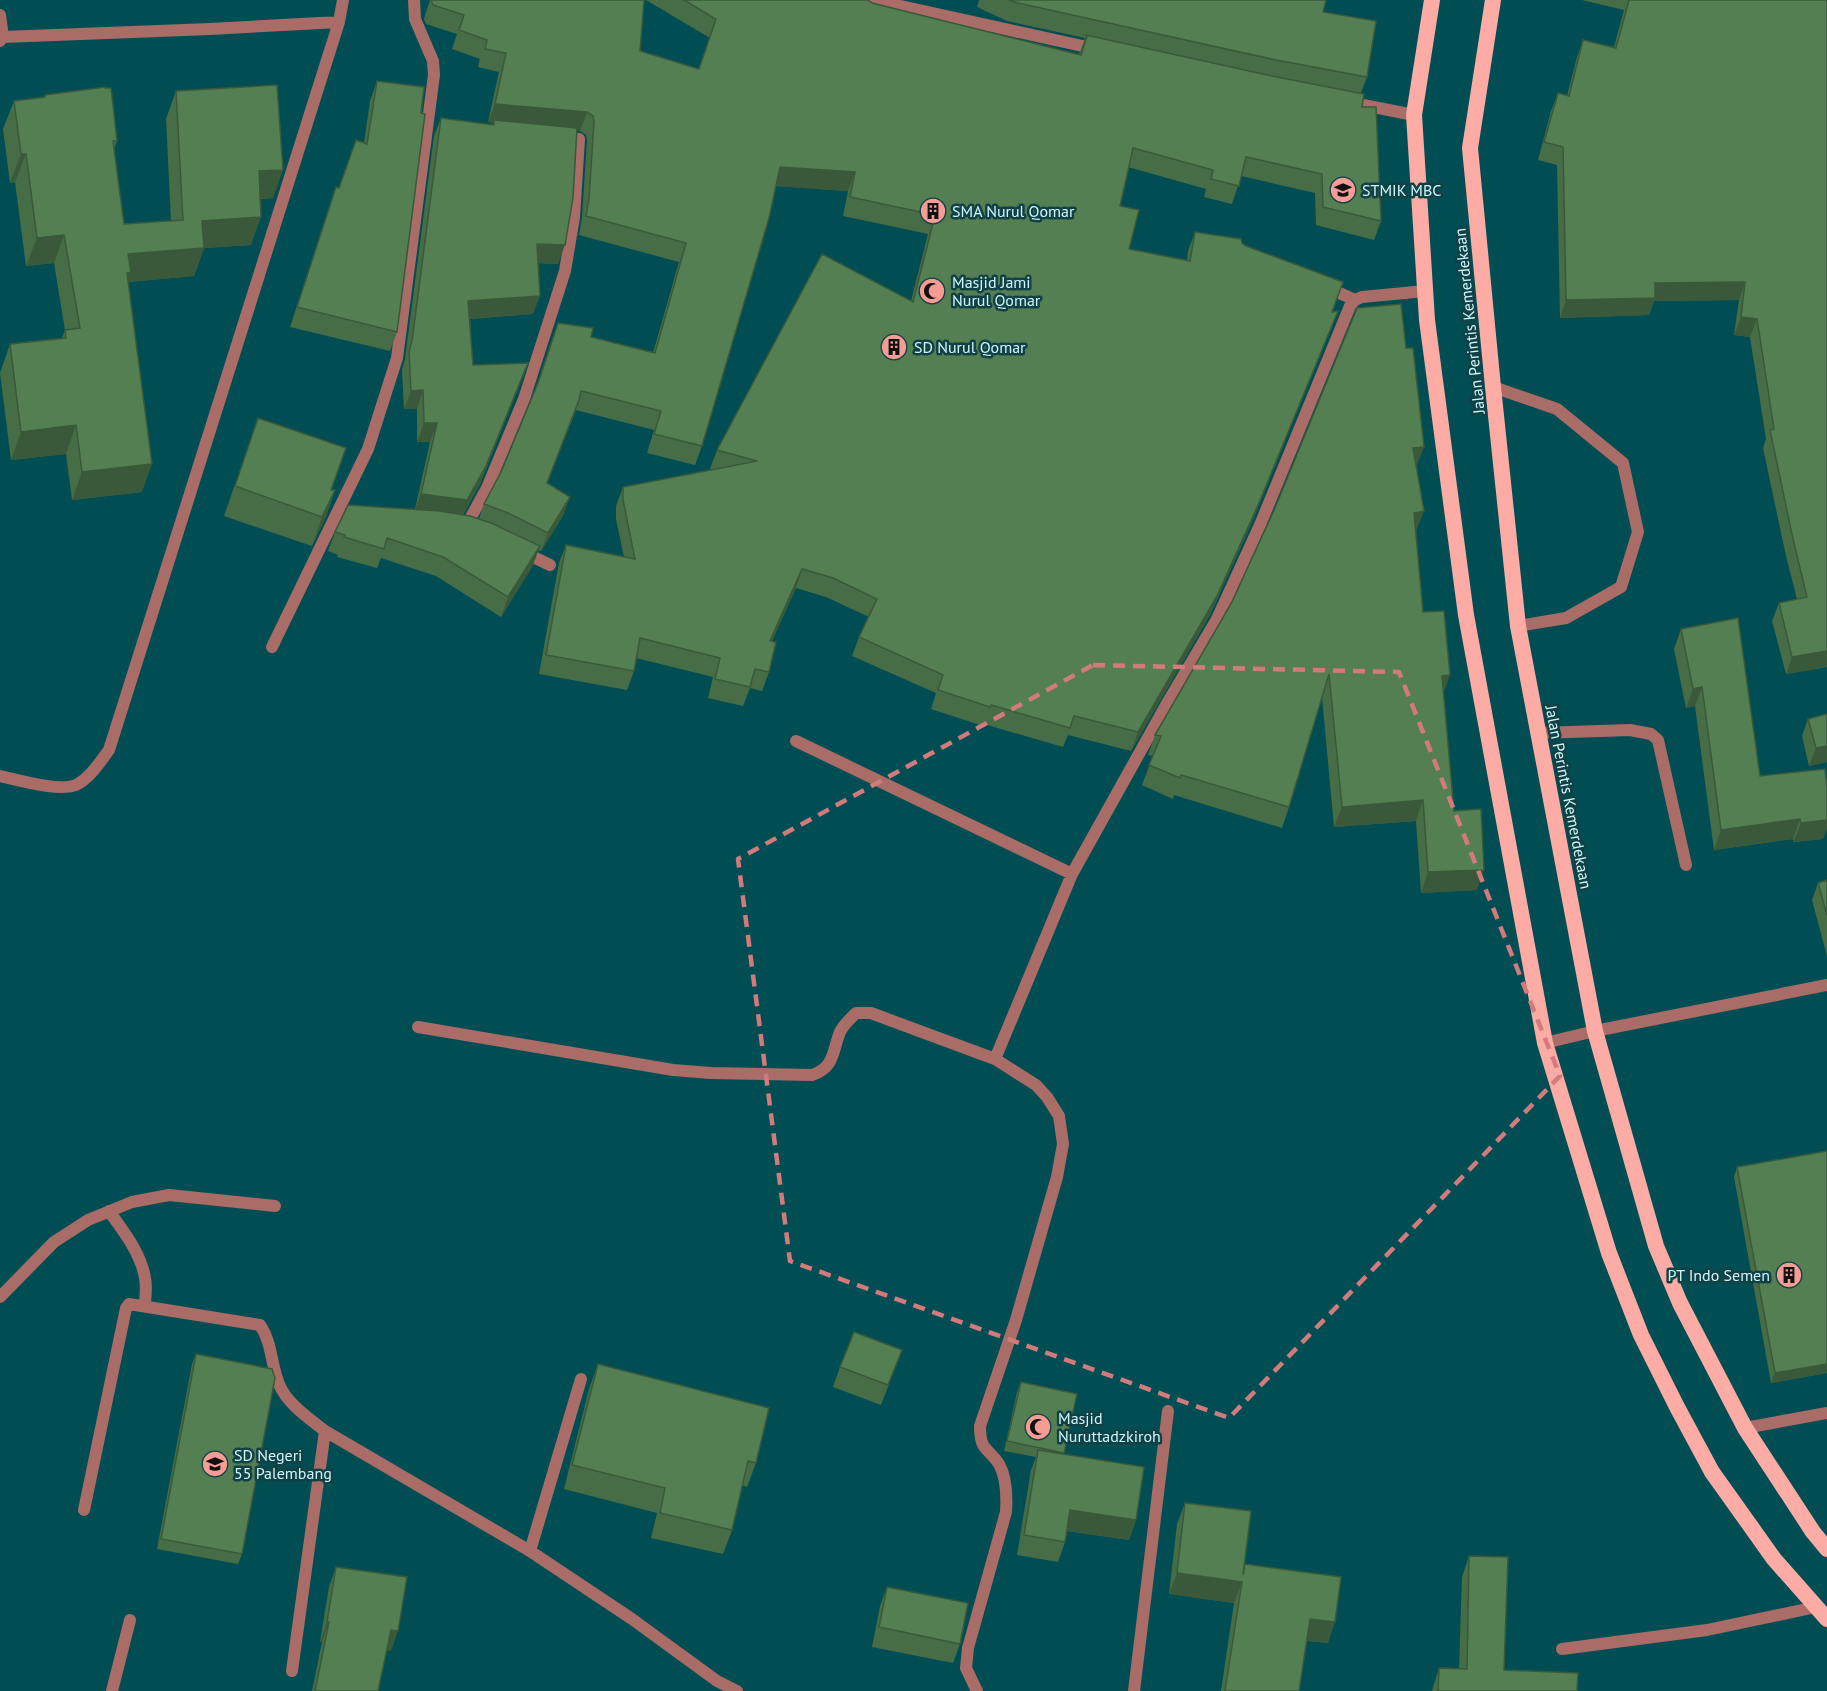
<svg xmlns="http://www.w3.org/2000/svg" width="1827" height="1691" font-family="'PT Sans',sans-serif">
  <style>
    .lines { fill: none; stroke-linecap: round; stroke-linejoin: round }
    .service { stroke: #aa6c67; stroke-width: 12 }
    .minor { stroke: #aa6c67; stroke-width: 12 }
    .trunk { stroke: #fcaca5; stroke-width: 16 }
    .wall { fill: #476d47; fill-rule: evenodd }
    .shaded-wall { fill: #3a593a }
    .building { fill: #537f53; stroke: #3a593a; stroke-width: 1.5 }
    .marked { fill: none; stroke: #d37b7c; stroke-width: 4.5; stroke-dasharray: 12 8; stroke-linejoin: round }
    .labels { text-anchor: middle; stroke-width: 5; stroke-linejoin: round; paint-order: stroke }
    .poi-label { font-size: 16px; fill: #cef7fb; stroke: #124145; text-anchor: start }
    .street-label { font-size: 16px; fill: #cef7fb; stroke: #124145 }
  </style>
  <rect width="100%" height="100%" fill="#004e54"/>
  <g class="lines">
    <path class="service" d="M 1493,387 L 1557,409 L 1623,463 L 1638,532 L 1621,587 L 1566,618 L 1518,626
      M 1539,733 L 1630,730 L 1651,734 L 1658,740 L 1686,865
      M 1745,1428 L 1827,1413"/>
    <path class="minor" d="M 873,0 L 1096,49
      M 0,15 L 3,37
      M 0,41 L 3,37 L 210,29 L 339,22 L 343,0
      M 1348,102 L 1414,115
      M 1326,287 L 1355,300
      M 465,528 L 487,488 L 524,399 L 565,271 L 574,217 L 579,139 L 561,138
      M 521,551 L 550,565
      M 272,647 L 368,449 L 397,358 L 434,75 L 433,61 L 415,19 L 414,0
      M 796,741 L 1072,874
      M 0,776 C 19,780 58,792 76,785 C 90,778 100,762 109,750 L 339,22
      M 418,1027 L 673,1070 L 711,1073 L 812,1075 C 835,1067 832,1052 840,1032 C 844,1024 850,1019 856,1013 L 871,1013 L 995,1059 L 1072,874 L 1169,700 L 1217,619 L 1260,525 L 1350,306 L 1355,300 L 1362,297 L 1425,291
      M 1545,1043 L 1595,1031 L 1827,985
      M 109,1211 C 123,1231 141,1253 145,1278 C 147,1287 145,1297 145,1306
      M 0,1297 L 54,1242 L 88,1220 L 132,1202 L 169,1195 L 275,1206
      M 84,1510 L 126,1308 L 129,1304 L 260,1325 C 272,1342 271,1365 279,1384 C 287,1404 309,1418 325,1431
      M 530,1551 L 581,1379
      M 1562,1649 L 1707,1630 L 1816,1607
      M 292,1671 L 325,1431 L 530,1551 L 632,1619 L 717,1681 L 737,1691
      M 112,1691 L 130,1620
      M 977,1691 L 966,1668 L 968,1648 L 1006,1512 C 1007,1496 1007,1478 999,1464 C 988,1447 980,1452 980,1426 L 1016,1320 L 1057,1177 L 1063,1144 L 1059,1116 L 1047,1097 L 1036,1085 L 995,1059
      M 1134,1691 L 1168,1411"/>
    <path class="trunk" d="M 1432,0 L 1414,115 L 1427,320 L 1466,615 L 1545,1043 L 1609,1253 L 1641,1335 L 1677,1407 L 1712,1472 L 1774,1559 L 1827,1619
      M 1493,0 L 1470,148 L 1493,387 L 1518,626 L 1595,1031 L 1656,1246 L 1680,1303 L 1745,1428 L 1813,1532 L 1827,1549"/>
  </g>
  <path class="wall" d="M 430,0 L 640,51 L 699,69 L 710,38 L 646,0 L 868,0 L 872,3 L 1080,55 L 1079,54 L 1085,38 L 1007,21 L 977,7 L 979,0 L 1326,0 L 1323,12 L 1367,77 L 1361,93 L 1362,107 L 1381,221 L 1374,240 L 1316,225 L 1315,193 L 1241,176 L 1232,204 L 1204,197 L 1206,189 L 1128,167 L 1120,206 L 1129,249 L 1187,260 L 1188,251 L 1195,232 L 1242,243 L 1332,312 L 1338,311 L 1252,522 L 1210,615 L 1131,751 L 1068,735 L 1063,747 L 984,724 L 983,726 L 931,709 L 936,693 L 852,656 L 859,637 L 869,617 L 826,597 L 796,588 L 772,641 L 769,672 L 762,691 L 750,688 L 743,706 L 708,698 L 713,677 L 636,658 L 634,671 L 627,690 L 539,674 L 559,563 L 566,545 L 624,557 L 616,519 L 616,506 L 623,487 L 712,470 L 710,469 L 717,450 L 911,301 L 928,234 L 843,216 L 848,191 L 776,186 L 702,446 L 695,465 L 647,453 L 654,430 L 576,410 L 547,483 L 563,516 L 541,551 L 538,550 L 533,565 L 501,617 L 436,576 L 381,558 L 377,568 L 337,557 L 338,555 L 328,551 L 335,532 L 415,509 L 430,442 L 417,442 L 417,409 L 404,409 L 402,370 L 405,359 L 434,136 L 441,118 L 492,125 L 493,123 L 488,122 L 499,72 L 478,67 L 480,59 L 452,49 L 457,34 L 426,24 L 424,19 ZM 577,131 L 580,131 L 586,135 L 587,140 L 582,218 L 579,235 L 679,262 L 653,353 L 591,337 L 558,323 L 535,392 L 501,472 L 484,504 L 479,519 L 463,515 L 480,484 L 528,363 L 473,365 L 470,319 L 533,314 L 538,263 L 558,264 Z
    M 1582,0 L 1827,0 L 1827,667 L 1786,674 L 1772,621 L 1779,603 L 1797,599 L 1786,556 L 1763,448 L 1766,439 L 1750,337 L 1734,335 L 1739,300 L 1654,301 L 1649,315 L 1560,318 L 1557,165 L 1538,160 L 1551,111 L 1558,93 L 1567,96 L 1577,57 L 1583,40 L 1614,47 L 1624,10 Z
    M 377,81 L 421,113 L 397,332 L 390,351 L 290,327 L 336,187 L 339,188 L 364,143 L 370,101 Z
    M 176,91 L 273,198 L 260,199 L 251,245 L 204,248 L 194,276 L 128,282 L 142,492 L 72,500 L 66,454 L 11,460 L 0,373 L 10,344 L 62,338 L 65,330 L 54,263 L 26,266 L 15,182 L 10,183 L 3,129 L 14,101 L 44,97 L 45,95 L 117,141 L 114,148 L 124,224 L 171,221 L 166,119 Z
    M 1406,348 L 1424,447 L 1416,466 L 1416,531 L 1423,612 L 1443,694 L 1454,811 L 1477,890 L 1421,893 L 1416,821 L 1334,827 L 1322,697 L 1289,807 L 1282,828 L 1174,795 L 1173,799 L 1142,785 L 1153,756 L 1148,755 L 1155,735 Z
    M 258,418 L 331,490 L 335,490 L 325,519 L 312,546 L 224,516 Z
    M 1681,629 L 1760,776 L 1823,839 L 1793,842 L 1793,839 L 1714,850 L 1695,706 L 1686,708 L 1674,649 Z
    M 1827,714 L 1827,762 L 1809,766 L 1802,736 L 1808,719 Z
    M 1827,880 L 1827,956 L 1812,900 L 1818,883 Z
    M 1827,1151 L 1827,1373 L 1771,1383 L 1734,1177 L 1737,1167 Z
    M 902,1350 L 881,1405 L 833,1387 L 840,1367 Z
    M 196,1354 L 242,1554 L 238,1564 L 157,1549 L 192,1364 Z
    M 598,1364 L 756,1463 L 747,1487 L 742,1485 L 732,1530 L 723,1554 L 651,1538 L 657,1513 L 564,1489 L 589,1389 Z
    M 1021,1382 L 1077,1394 L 1063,1454 L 1136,1520 L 1129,1540 L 1067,1531 L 1065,1542 L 1058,1562 L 1017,1555 L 1031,1470 L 1036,1457 L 1004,1451 L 1017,1392 Z
    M 1185,1503 L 1244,1565 L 1328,1643 L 1307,1641 L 1299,1691 L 1221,1691 L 1234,1603 L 1169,1594 L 1177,1524 Z
    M 1469,1556 L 1504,1670 L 1577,1691 L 1432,1691 L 1439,1668 L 1459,1669 L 1462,1577 Z
    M 336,1567 L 391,1651 L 387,1650 L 378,1691 L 312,1691 L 322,1642 L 320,1642 L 329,1587 Z
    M 887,1587 L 960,1644 L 953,1663 L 872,1647 L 880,1606 Z"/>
  <path class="shaded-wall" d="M 495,104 L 587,112 L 580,131 L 494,123 L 494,120 L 493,123 L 488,122 Z
    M 21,154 L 26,154 L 15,182 L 10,183 Z
    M 780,167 L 855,172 L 848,191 L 774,186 Z
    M 283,170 L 273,198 L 248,199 L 259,171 Z
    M 261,217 L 251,245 L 204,248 L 194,276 L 128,282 L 121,300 L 128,254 L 202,221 Z
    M 64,235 L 54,263 L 26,266 L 37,238 Z
    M 537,244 L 565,245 L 558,264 L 530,263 Z
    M 1745,282 L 1739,300 L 1654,301 L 1649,315 L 1560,318 L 1566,300 L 1655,283 Z
    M 540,296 L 533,314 L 461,319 L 468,301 Z
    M 1338,311 L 1252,522 L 1210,615 L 1131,751 L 1138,732 Z
    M 1741,317 L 1757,319 L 1750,337 L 1734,335 Z
    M 528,363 L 480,484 L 461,519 L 414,512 L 421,494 Z
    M 423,390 L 417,409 L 404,409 L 411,391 Z
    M 424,423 L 437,423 L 430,442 L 417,442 Z
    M 76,425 L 66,454 L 11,460 L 21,432 Z
    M 1424,447 L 1416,467 L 1413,448 Z
    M 152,464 L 142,492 L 72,500 L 82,472 Z
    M 335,490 L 325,519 L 312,546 L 322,517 Z
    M 570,497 L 563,516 L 541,551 L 548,533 Z
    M 1424,511 L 1416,531 L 1407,533 L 1414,513 Z
    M 540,546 L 533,565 L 501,617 L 508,597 Z
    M 802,569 L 796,588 L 763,660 L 770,641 Z
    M 1827,651 L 1827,667 L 1786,674 L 1792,657 Z
    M 1450,675 L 1443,695 L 1442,676 Z
    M 1702,687 L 1695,706 L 1686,708 L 1693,689 Z
    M 1827,746 L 1827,762 L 1809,766 L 1816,748 Z
    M 1423,800 L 1416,821 L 1334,827 L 1342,807 Z
    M 1800,819 L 1793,839 L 1714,850 L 1721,830 Z
    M 1827,820 L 1827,829 L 1823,839 L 1793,842 L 1801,823 Z
    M 1484,870 L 1477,890 L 1421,893 L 1428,872 Z
    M 1827,1364 L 1827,1373 L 1771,1383 L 1775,1373 Z
    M 1070,1510 L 1136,1520 L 1129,1540 L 1063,1530 Z
    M 1177,1573 L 1242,1582 L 1234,1603 L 1169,1594 Z
    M 1310,1619 L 1335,1622 L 1328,1643 L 1303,1640 Z
    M 327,1622 L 329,1622 L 322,1642 L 320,1642 Z
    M 391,1630 L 398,1631 L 391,1651 L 383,1650 Z"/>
  <path class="building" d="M 431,0 L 644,0 L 640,51 L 699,69 L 716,19 L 684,0 L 868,0 L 872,3 L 1081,55 L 1087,36 L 1086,35 L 1272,76 L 1364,94 L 1362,107 L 1376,107 L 1381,221 L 1323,207 L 1322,174 L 1246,157 L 1239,186 L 1211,179 L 1213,170 L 1133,148 L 1120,206 L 1139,210 L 1129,249 L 1190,261 L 1195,232 L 1241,239 L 1242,243 L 1246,246 L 1343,282 L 1332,312 L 1338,311 L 1259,503 L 1217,596 L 1138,732 L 1074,716 L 1070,728 L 991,705 L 990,707 L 938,690 L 943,675 L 859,637 L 877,599 L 833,578 L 802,569 L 770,641 L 776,642 L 769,672 L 755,669 L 750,687 L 715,679 L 720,658 L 640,638 L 634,671 L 546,655 L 566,545 L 635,559 L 623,500 L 623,487 L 757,461 L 717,450 L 822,254 L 913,302 L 935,215 L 850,197 L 855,172 L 780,167 L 769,218 L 702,446 L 654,434 L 661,411 L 581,391 L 579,400 L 547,483 L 570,497 L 548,533 L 508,513 L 484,504 L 501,472 L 538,383 L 558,323 L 593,328 L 591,337 L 655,353 L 686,243 L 586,216 L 589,199 L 594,121 L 593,116 L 587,112 L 495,104 L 506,53 L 485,49 L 487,40 L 459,30 L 464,15 L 433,5 Z
    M 1009,0 L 1326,0 L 1323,12 L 1376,21 L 1367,77 L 1276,60 L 1014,2 Z
    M 1629,0 L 1827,0 L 1827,651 L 1792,657 L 1779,603 L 1807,597 L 1793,539 L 1770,430 L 1774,429 L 1757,319 L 1741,317 L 1745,282 L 1655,283 L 1655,298 L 1566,300 L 1563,147 L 1544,142 L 1558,93 L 1569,96 L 1583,40 L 1616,48 Z
    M 377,81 L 424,87 L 421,113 L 425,114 L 397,332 L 297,307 L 336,187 L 339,188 L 356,140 L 367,144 Z
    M 277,85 L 283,170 L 259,171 L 261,217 L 202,221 L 204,248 L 128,254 L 131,272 L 127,273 L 152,464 L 82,472 L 76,425 L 21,432 L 10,344 L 66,338 L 65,330 L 80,328 L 64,235 L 37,238 L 26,154 L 21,154 L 14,101 L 45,97 L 45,95 L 105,87 L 105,88 L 111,88 L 117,141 L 113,141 L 124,224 L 183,220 L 176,91 Z
    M 441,118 L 494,125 L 494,120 L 577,128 L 573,198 L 565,245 L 537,244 L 540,296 L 468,301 L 473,365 L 528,363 L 486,466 L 467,500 L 421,494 L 437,423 L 424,423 L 423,390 L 411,391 L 409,351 L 412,341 Z
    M 1401,304 L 1406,348 L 1413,348 L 1424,447 L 1413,448 L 1424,511 L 1414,513 L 1423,612 L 1444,611 L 1450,675 L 1442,676 L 1454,811 L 1481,809 L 1484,870 L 1428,872 L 1423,800 L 1342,807 L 1329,674 L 1289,807 L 1181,775 L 1180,778 L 1149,765 L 1161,736 L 1155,735 L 1232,602 L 1275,508 L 1357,308 Z
    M 258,418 L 346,448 L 331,490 L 335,490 L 322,517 L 235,486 Z
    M 348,505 L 440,511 L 470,516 L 491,523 L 540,546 L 508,597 L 443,557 L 387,538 L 384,549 L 344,537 L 345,535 L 335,532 Z
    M 1738,618 L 1760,776 L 1825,769 L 1827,788 L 1827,820 L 1801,823 L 1800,819 L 1721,830 L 1702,687 L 1693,689 L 1681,629 Z
    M 1827,714 L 1827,746 L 1816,748 L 1808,719 Z
    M 1827,880 L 1827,915 L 1818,883 Z
    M 1827,1151 L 1827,1364 L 1775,1373 L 1737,1167 Z
    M 854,1332 L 902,1350 L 888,1385 L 840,1367 Z
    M 196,1354 L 272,1369 L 275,1378 L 242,1554 L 161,1539 Z
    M 598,1364 L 769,1408 L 756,1463 L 748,1461 L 732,1530 L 660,1513 L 665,1488 L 572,1465 Z
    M 1021,1382 L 1077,1394 L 1064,1453 L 1007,1441 Z
    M 1038,1450 L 1144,1467 L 1136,1520 L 1070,1510 L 1065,1542 L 1024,1535 Z
    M 1185,1503 L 1251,1511 L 1243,1575 L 1245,1564 L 1341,1577 L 1335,1622 L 1310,1619 L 1299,1691 L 1225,1691 L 1242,1582 L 1177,1573 Z
    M 1469,1556 L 1508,1557 L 1504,1670 L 1578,1673 L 1577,1691 L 1438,1691 L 1439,1668 L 1467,1669 Z
    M 336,1567 L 407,1577 L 398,1631 L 391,1630 L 378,1691 L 315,1691 L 329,1622 L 327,1622 Z
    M 887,1587 L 968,1603 L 960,1644 L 879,1627 Z"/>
  <path class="marked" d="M 1093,665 L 1399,672 L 1560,1076 L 1229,1418 L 790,1261 L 738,859 Z"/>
  <defs>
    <g id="university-disc" transform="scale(1.35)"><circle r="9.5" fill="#f59c95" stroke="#124145"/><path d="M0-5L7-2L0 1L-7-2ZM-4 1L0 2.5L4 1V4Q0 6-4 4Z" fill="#111"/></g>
    <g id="building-disc" transform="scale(1.35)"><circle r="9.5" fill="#f59c95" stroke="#124145"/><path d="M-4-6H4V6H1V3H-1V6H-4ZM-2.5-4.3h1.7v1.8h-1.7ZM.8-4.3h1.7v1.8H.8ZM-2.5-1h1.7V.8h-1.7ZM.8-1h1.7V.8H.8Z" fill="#111"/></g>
    <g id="mosque-disc" transform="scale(1.35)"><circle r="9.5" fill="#f59c95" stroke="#124145"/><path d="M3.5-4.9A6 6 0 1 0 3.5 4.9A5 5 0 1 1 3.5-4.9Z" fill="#111"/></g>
    <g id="school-disc" transform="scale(1.35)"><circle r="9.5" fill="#f59c95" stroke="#124145"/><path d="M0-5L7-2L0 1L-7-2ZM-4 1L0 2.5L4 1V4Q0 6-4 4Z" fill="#111"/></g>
  </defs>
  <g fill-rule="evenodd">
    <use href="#university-disc" x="1343" y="190"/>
    <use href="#building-disc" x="933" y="211"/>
    <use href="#mosque-disc" x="932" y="291"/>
    <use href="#building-disc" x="894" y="347"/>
    <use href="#building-disc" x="1789" y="1275"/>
    <use href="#mosque-disc" x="1038" y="1427"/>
    <use href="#school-disc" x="215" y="1464"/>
  </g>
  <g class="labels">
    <g class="poi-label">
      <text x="1362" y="196">STMIK MBC</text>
      <text x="952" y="217">SMA Nurul Qomar</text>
      <text x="952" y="288">Masjid Jami<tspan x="952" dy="18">Nurul Qomar</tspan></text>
      <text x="914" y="353">SD Nurul Qomar</text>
      <text x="1770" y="1281" text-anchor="end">PT Indo Semen</text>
      <text x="1058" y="1424">Masjid<tspan x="1058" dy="18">Nuruttadzkiroh</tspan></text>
      <text x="234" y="1461">SD Negeri<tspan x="234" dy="18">55 Palembang</tspan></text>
    </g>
    <g class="street-label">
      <text transform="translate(1469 321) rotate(-96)" y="6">Jalan Perintis Kemerdekaan</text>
      <text transform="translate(1569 797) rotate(79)" y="6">Jalan Perintis Kemerdekaan</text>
    </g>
  </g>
</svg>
